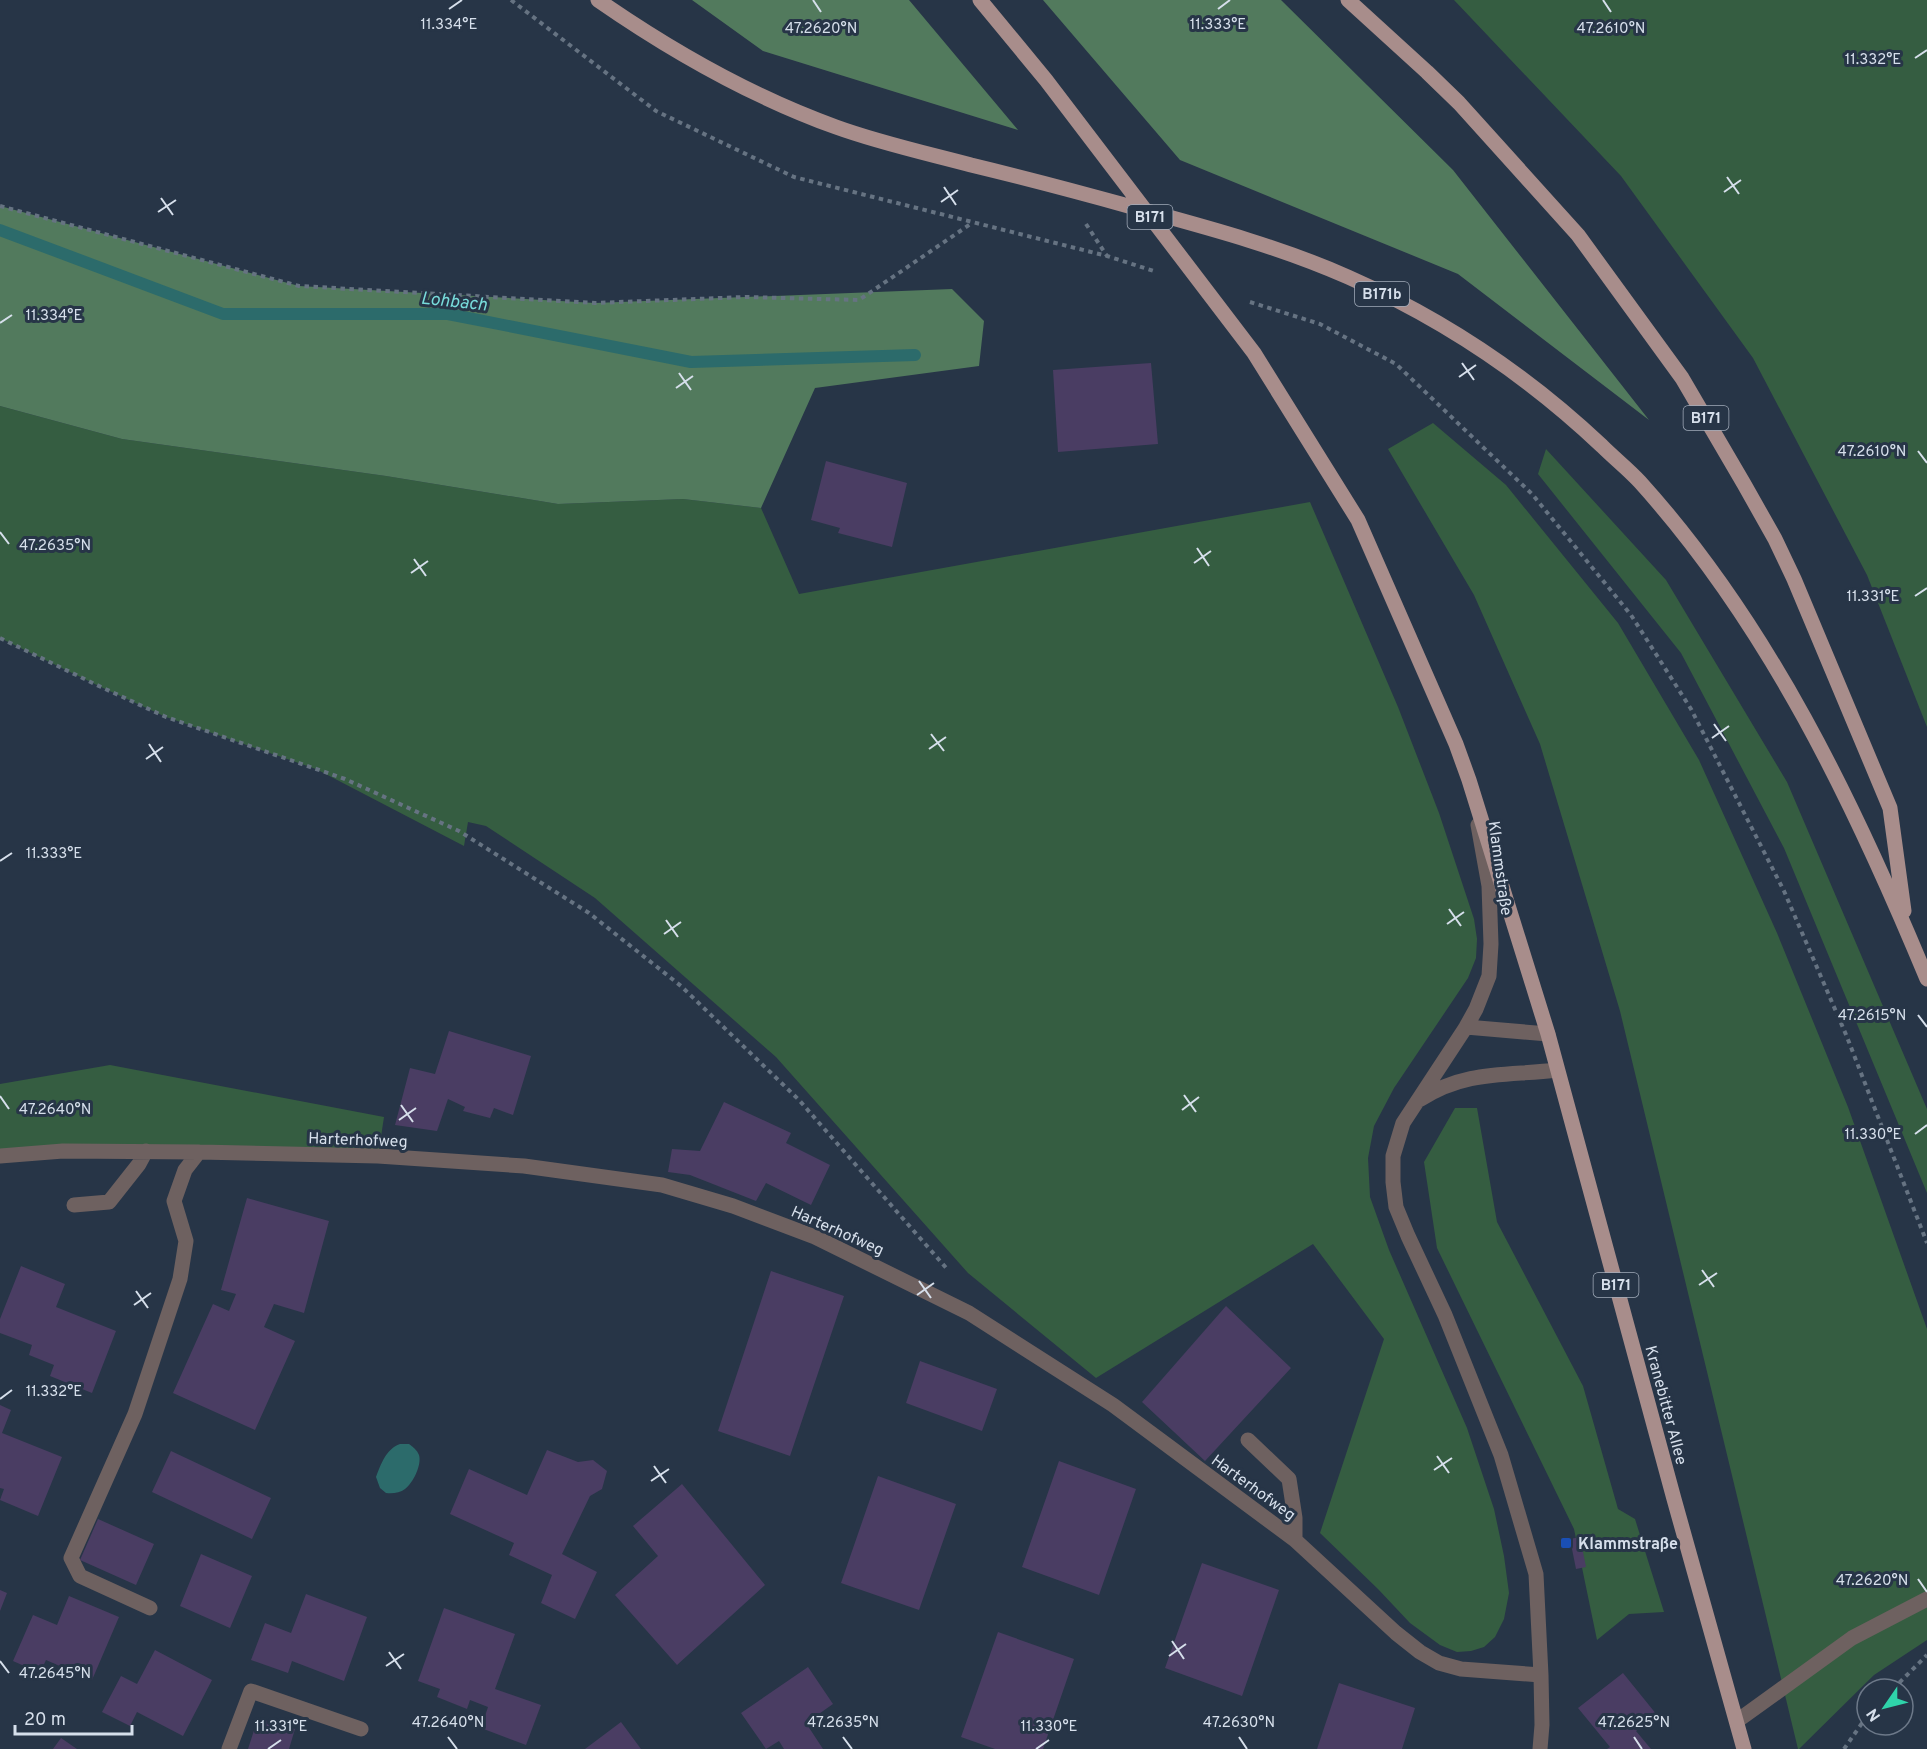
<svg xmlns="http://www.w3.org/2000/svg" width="1927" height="1749" font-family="Overpass,sans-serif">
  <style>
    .green { fill: #355d41 }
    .forest { fill: #527a5d }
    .water { fill: #2c6b6b }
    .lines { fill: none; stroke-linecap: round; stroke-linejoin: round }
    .stream { stroke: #2c6b6b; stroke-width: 12 }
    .building { fill: #4a3d63 }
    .path { stroke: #667382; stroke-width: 4; stroke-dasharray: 4.5 4.5; stroke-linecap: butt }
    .minor { stroke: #6e6160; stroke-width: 15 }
    .major { stroke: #a88d8b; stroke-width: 15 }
    .ticks { fill: none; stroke: #d6dfeb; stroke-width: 2 }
    .transit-dot { fill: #1a4fb4; stroke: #273547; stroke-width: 2 }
    .labels { text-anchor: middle; stroke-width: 6; stroke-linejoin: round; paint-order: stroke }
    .shield { fill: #273547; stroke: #a2acba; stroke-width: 1.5 }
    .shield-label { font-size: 15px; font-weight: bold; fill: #d6dfeb }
    .street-label { font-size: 16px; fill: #d6dfeb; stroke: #273547 }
    .poi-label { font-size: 16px; font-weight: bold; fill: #d6dfeb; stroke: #273547; text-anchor: start }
    .water-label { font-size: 18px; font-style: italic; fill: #78dcdb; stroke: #273547 }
    .ticks-label { font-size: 15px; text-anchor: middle; fill: #d6dfeb; stroke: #273547; stroke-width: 6; stroke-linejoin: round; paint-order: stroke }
  </style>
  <rect width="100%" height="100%" fill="#273547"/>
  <path class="green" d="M 1454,0 L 1927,0 L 1927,727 L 1867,575 L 1753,358 L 1621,176 Z
    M 0,406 L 122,439 L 386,476 L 558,504 L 683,499 L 761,508 L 799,594 L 1310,502 L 1398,707 L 1439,813 L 1474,919 L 1477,939 L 1476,958 L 1468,978 L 1394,1088 L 1374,1126 L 1368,1158 L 1370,1197 L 1389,1250 L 1467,1428 L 1494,1509 L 1504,1556 L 1509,1593 L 1504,1619 L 1495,1637 L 1484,1647 L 1471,1651 L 1457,1652 L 1440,1645 L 1410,1623 L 1378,1589 L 1320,1533 L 1384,1339 L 1313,1244 L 1096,1378 L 968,1273 L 776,1057 L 595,898 L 486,826 L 468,822 L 464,846 L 316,769 L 166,717 L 101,687 L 0,638 Z
    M 1433,423 L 1506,485 L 1618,623 L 1699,760 L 1777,933 L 1848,1107 L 1927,1329 L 1927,1640 L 1874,1675 L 1799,1749 L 1798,1749 L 1620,1011 L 1540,744 L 1474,595 L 1388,449 Z
    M 1546,449 L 1666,580 L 1787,782 L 1927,1109 L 1927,1193 L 1784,848 L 1681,653 L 1538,474 Z
    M 110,1065 L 384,1117 L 378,1156 L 0,1156 L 0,1084 Z
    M 1455,1108 L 1477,1108 L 1497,1222 L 1583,1386 L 1618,1509 L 1635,1519 L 1664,1612 L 1629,1614 L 1597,1640 L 1574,1529 L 1437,1248 L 1424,1162 Z"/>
  <path class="forest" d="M 692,0 L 909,0 L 1018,130 L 763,51 Z
    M 1043,0 L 1281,0 L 1453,170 L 1649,420 L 1458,274 L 1180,160 Z
    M 0,206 L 299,286 L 595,303 L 952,289 L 984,321 L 979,366 L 815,388 L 761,508 L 683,499 L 558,504 L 386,476 L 122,439 L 0,406 Z"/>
  <path class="water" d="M 400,1444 L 409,1444 C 413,1447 417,1450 419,1455 C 422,1465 413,1483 405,1489 C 400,1493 392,1494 386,1493 L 380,1488 L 376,1477 C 381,1464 386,1449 400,1444 Z"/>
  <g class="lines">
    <path class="stream" d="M 0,230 L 223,314 L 448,314 L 691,362 L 915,355"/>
  </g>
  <path class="building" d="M 1151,363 L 1158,444 L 1058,452 L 1053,370 Z
    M 826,461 L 907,483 L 892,547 L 838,533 L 840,528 L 811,520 Z
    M 449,1031 L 531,1056 L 513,1115 L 494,1108 L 490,1118 L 463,1111 L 465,1107 L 448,1099 L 437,1131 L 395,1125 L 410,1068 L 435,1074 Z
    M 724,1102 L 791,1133 L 786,1143 L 830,1165 L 811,1205 L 766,1183 L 756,1201 L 690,1175 L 668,1172 L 672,1149 L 700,1151 Z
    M 247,1198 L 329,1221 L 304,1313 L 274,1304 L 264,1327 L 295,1341 L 255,1430 L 173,1393 L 213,1304 L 229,1311 L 236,1294 L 221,1290 Z
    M 21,1266 L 65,1284 L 56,1307 L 116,1331 L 92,1393 L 50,1376 L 54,1365 L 29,1355 L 32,1345 L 0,1333 L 0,1319 Z
    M 771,1271 L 844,1296 L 790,1456 L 718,1431 Z
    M 1226,1306 L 1291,1368 L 1205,1461 L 1142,1402 Z
    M 920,1361 L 997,1389 L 982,1431 L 906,1403 Z
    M 0,1405 L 11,1410 L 2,1433 L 62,1457 L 38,1516 L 0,1500 L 4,1489 L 0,1488 Z
    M 547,1450 L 578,1462 L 593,1460 L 607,1471 L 602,1489 L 590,1496 L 562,1554 L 597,1572 L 575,1619 L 541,1603 L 552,1575 L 509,1555 L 514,1543 L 450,1514 L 469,1469 L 527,1495 Z
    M 171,1451 L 271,1498 L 252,1539 L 152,1492 Z
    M 1059,1461 L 1136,1489 L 1099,1595 L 1022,1567 Z
    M 878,1476 L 956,1504 L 919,1610 L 841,1583 Z
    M 682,1484 L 765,1585 L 677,1665 L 615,1595 L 658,1556 L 633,1526 Z
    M 98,1519 L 154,1544 L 136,1585 L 80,1560 Z
    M 1580,1537 L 1586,1567 L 1576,1569 L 1570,1539 Z
    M 201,1554 L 252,1576 L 230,1628 L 180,1606 Z
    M 1202,1563 L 1279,1590 L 1242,1696 L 1165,1668 Z
    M 0,1590 L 7,1593 L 0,1611 Z
    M 306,1594 L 367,1617 L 344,1681 L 292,1661 L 288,1673 L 251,1660 L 265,1623 L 291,1633 Z
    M 69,1596 L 119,1617 L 92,1680 L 46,1660 L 40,1673 L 13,1661 L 33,1615 L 57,1625 Z
    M 444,1608 L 515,1634 L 495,1689 L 541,1705 L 526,1745 L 481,1728 L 488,1707 L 470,1700 L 467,1709 L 437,1697 L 440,1689 L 418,1681 Z
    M 998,1632 L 1074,1659 L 1043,1749 L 995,1749 L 961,1737 Z
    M 155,1650 L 212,1680 L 183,1736 L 137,1712 L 130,1726 L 102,1712 L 121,1676 L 137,1684 Z
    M 808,1667 L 833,1704 L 806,1723 L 823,1749 L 784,1749 L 779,1741 L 766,1749 L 741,1713 Z
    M 1623,1673 L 1657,1715 L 1636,1731 L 1651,1749 L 1607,1749 L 1610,1747 L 1578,1708 Z
    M 1339,1683 L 1415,1708 L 1402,1749 L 1317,1749 Z
    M 258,1718 L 295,1729 L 289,1749 L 248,1749 Z
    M 621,1722 L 641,1749 L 585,1749 Z
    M 61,1738 L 77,1749 L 53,1749 Z"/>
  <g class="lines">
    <path class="path" d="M 511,0 L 656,111 L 794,177 L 1107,256 L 1157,272
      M 0,206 L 299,286 L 595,303 L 745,297 L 859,300 L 972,223
      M 1086,224 L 1107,256
      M 1250,302 L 1320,324 L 1396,364 L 1532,494 L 1631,615 L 1691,709 L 1784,891 L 1847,1037 L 1927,1243
      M 0,638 L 101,687 L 166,717 L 345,779 L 459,831 L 589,913 L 681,986 L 799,1100 L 948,1270
      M 1893,1689 L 1927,1655
      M 1844,1749 L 1867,1716"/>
    <path class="minor" d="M 1478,825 L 1489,886 L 1491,944 L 1489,976 L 1476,1009 L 1466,1027 L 1403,1123 L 1393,1156 L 1393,1182 L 1396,1207 L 1408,1236 L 1445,1315 L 1501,1455 L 1536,1574 L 1541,1675 L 1542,1725 L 1540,1749
      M 1466,1027 L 1548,1034
      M 1421,1099 C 1466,1070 1507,1076 1557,1070
      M 0,1156 L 63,1151 L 199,1152 L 378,1156 L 524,1166 L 662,1185 L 733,1206 L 815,1237 L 969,1313 L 1113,1405 L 1295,1540 L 1396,1633 L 1420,1652 L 1439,1663 L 1461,1669 L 1541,1675
      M 74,1205 L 109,1202 L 139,1164 L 146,1151
      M 1248,1440 L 1289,1479 L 1295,1518 L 1295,1540
      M 150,1608 L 80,1576 L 71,1558 L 135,1414 L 180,1279 L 186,1241 L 174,1201 L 185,1170 L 199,1152
      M 1737,1721 L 1852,1638 L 1927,1599
      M 229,1749 L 251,1691 L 361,1729"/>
    <path class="major" d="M 598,0 C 673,52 750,96 836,127 C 880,143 926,153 971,165 C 1025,178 1078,192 1132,207 C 1205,227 1278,246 1348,277 C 1441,318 1528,376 1602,446 C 1614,458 1628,469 1640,482 C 1769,625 1854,803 1927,979
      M 980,0 L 1046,80 L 1254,353 L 1358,520 L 1456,744 L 1469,780 L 1548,1034 L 1674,1499 L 1744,1749
      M 1348,0 L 1427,72 L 1459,103 L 1578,235 L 1682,378 L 1744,484 L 1775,539 L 1794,579 L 1890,808 L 1904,911"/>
  </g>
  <path class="ticks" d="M 813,0 L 821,12M 1603,0 L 1611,12M 449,9 L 462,0M 1218,9 L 1230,0M 1915,58 L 1927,50M 1727,177 L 1739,194M 944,187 L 956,205M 1724,192 L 1741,180M 161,198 L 173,215M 941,202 L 958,190M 158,212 L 176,200M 0,323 L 12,315M 1462,363 L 1474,380M 679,373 L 691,390M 1459,377 L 1476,365M 676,388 L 693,376M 1918,451 L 1927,463M 0,532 L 9,544M 1197,548 L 1209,566M 414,559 L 426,576M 1194,563 L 1211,551M 411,573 L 428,561M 1915,596 L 1927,588M 1714,724 L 1726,741M 931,734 L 944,751M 1712,738 L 1729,726M 149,744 L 161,762M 929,749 L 946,737M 146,759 L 163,747M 0,861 L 12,853M 1449,909 L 1461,926M 666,920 L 678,937M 1447,924 L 1464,912M 664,934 L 681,922M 1918,1015 L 1927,1027M 1184,1095 L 1196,1112M 0,1096 L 9,1109M 401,1105 L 413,1122M 1182,1110 L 1199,1097M 399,1120 L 416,1108M 1915,1134 L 1927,1125M 1702,1270 L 1714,1287M 919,1281 L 931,1298M 1699,1285 L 1717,1273M 136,1291 L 148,1308M 917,1295 L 934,1283M 134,1305 L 151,1293M 0,1399 L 12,1390M 1437,1456 L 1449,1473M 654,1466 L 666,1483M 1434,1470 L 1452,1458M 651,1481 L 669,1469M 1918,1579 L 1927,1592M 1172,1641 L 1184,1659M 389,1652 L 401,1669M 1169,1656 L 1186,1644M 0,1661 L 9,1673M 386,1666 L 404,1654M 448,1737 L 457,1749M 843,1737 L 852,1749M 1239,1737 L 1247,1749M 1634,1737 L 1642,1749M 268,1749 L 281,1740M 1036,1749 L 1049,1740"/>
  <rect class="transit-dot" x="1560" y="1537" width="12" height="12" rx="3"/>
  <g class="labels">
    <g class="shield">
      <rect x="1127.5" y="205" width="45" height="24" rx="4.5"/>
      <rect x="1355" y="282" width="54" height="24" rx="4.5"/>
      <rect x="1683.5" y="406" width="45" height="24" rx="4.5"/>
      <rect x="1593.5" y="1273" width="45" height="24" rx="4.5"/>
    </g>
    <g class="shield-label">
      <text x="1150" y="222">B171</text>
      <text x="1382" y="299">B171b</text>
      <text x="1706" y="423">B171</text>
      <text x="1616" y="1290">B171</text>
    </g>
    <g class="street-label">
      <text transform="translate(1501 868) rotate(82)" y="6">Klammstraße</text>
      <text transform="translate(358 1139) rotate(2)" y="6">Harterhofweg</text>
      <text transform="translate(838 1230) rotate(24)" y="6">Harterhofweg</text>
      <text transform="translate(1667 1405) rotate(75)" y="6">Kranebitter Allee</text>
      <text transform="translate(1254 1487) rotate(36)" y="6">Harterhofweg</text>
    </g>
    <g class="poi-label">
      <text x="1578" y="1549">Klammstraße</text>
    </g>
    <g class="water-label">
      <text transform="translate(454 301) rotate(6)" y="6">Lohbach</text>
    </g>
  </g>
  <g class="ticks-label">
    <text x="449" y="29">11.334°E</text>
    <text x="1218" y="29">11.333°E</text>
    <text x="1611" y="33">47.2610°N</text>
    <text x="821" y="33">47.2620°N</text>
    <text x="1873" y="64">11.332°E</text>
    <text x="54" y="320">11.334°E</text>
    <text x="1872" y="456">47.2610°N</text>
    <text x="55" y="550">47.2635°N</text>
    <text x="1873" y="601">11.331°E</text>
    <text x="54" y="858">11.333°E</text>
    <text x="1872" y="1020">47.2615°N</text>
    <text x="55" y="1114">47.2640°N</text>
    <text x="1873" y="1139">11.330°E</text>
    <text x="54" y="1396">11.332°E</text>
    <text x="1872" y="1585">47.2620°N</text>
    <text x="55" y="1678">47.2645°N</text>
    <text x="448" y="1727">47.2640°N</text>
    <text x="843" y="1727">47.2635°N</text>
    <text x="1239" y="1727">47.2630°N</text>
    <text x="1634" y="1727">47.2625°N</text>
    <text x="281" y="1731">11.331°E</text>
    <text x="1049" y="1731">11.330°E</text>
  </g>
  <g transform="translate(1885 1707) rotate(235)"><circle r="28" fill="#273547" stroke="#6d7989" stroke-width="1.5"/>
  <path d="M0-4.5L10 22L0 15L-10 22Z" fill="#2fd4aa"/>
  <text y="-9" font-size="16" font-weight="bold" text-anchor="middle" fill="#d6dfeb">N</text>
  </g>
  <path d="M15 1725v9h117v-9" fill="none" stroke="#d6dfeb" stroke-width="3"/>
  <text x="24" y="1725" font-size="18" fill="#d6dfeb" stroke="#273547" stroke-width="4.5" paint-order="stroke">20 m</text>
</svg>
